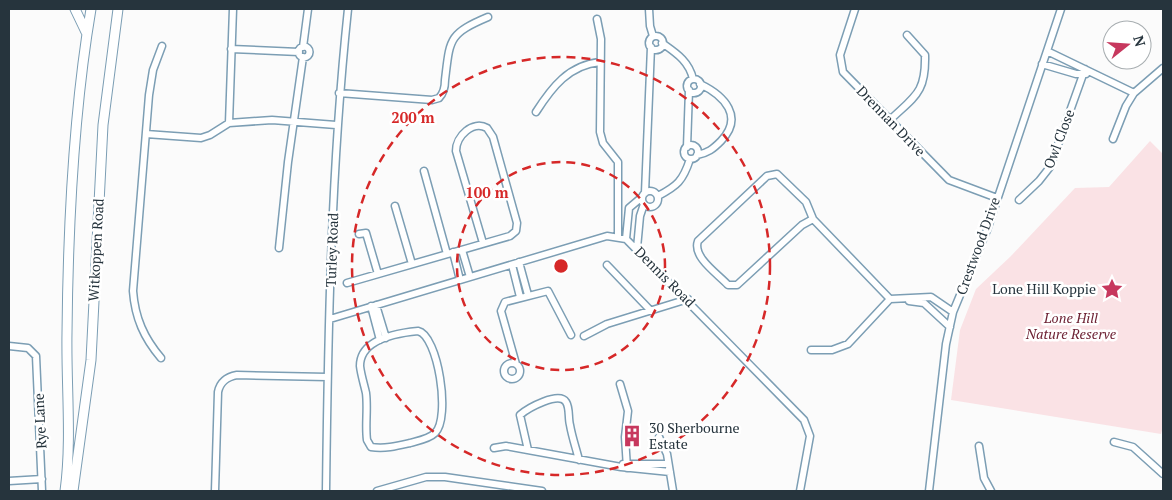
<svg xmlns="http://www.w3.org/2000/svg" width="1172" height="500" font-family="'PT Serif',serif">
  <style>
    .green { fill: #fae2e5 }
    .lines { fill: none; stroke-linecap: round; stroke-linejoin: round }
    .street-casing { stroke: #7c9eb4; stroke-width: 9 }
    .secondary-casing { stroke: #7c9eb4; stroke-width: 11 }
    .street { stroke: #fff; stroke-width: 6 }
    .secondary { stroke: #fff; stroke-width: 9 }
    .ring { fill: none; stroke: #d62828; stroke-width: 2.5; stroke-dasharray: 9 6 }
    .labels { text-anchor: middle; stroke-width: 5; stroke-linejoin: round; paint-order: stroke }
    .street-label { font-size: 14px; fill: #26343d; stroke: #fff }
    .poi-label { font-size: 14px; fill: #26343d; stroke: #fff; text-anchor: end }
    .park-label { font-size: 14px; font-style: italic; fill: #6d2234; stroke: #fff }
    .centre { fill: #d62828; stroke: #fff; stroke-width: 2.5 }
    .ring-label { font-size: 15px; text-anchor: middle; font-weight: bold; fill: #d62828; stroke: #fff; stroke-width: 5; stroke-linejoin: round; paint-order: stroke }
  </style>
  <rect width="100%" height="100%" fill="#fbfbfb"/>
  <path class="green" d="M 1150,141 L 1163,154 L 1163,427 L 1161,434 L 951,400 L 960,330 L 976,289 L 1011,256 L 1075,188 L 1109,187 Z"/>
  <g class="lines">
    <g class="street-casing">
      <path id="street" d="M 233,9 L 229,123 L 272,120 L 336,125
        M 649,9 L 650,26 L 653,36
        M 855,9 L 840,55 L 843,72 L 949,180 L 997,198
        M 597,19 L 601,39 L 600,132 L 603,143 L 618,162 L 618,237
        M649 43a7 7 0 1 1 14 0a7 7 0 1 1-14 0Z
        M 662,43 C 676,53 689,61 693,79
        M298.5 52a5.5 5.5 0 1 1 11 0a5.5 5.5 0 1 1-11 0Z
        M 303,47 L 308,9
        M 231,49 L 299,52
        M 1047,51 L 1134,93 L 1163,68
        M 1042,64 L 1076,74 L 1086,74
        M687 86a7 7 0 1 1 14 0a7 7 0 1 1-14 0Z
        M 339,93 L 432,100 L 439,98 C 444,93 445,87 445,80 C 450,39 448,34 488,17
        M 536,112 C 552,87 569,65 600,62
        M 890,120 C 915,96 926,93 925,55 L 907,35
        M 146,134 L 201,138 L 210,135 L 229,123
        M 1113,139 L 1126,106 L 1134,93
        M684 152a7 7 0 1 1 14 0a7 7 0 1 1-14 0Z
        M 687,147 L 689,90
        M 697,155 C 708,153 713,149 721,141 C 744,117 725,96 700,84
        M 424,171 L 447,254
        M642 199a8 8 0 1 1 16 0a8 8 0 1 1-16 0Z
        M 645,193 L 651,47
        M 658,196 C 677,186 683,181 690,159
        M 1019,200 L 1039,181 L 1050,167 L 1085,69
        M 395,206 L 412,264
        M 359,234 L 366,233 L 378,274
        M 626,239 L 629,208 L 642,197
        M 279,248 L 288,162 L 303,57
        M 637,248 L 640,216 L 644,204
        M 462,250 L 470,277
        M 453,252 L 460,280
        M 519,262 L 528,295
        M 512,265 L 520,297
        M 607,265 L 651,311
        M 347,283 L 510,236 L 516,231 L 517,223 L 493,137 L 487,128 C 473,120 456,136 456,151 L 483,243
        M 890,299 L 931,297 L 953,312
        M 909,301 L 924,303 L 950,327
        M 376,305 L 386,338
        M 371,306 L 380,340
        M 330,319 L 607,236 L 626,239 L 804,420 L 810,436 L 800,491
        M 418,331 C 438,335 451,418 435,433 C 429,439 417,441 410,443 C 397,446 385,449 371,447 L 367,440 C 365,425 368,409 366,393 C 364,384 361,375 360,366 C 360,339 397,333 418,331 Z
        M 584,336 L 607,324 L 688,299
        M 9,346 L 28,348 L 36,356 L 42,491
        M 811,350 L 832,350 L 848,344 L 890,299 L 813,219 L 806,202 L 777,174 L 767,176 L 698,241 C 692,257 718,274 728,285 L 737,285 L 802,225 L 813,219
        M 161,358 C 144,338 135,318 133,291 L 149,95 L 153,70 L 162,46
        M504 371a8 8 0 1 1 16 0a8 8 0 1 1-16 0Z
        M 516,364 L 501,311 L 505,302 L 548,291 L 571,335
        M 620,384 L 628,411 L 625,437 L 627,468
        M 659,437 L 667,454 L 673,491
        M 1114,442 L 1133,447 L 1163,474
        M 979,446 L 984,478 L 991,491
        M 494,448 L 506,446 L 621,467 L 670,472
        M 528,450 L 520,415 C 528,408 559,391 566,402 C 570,408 568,418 570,425 C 572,437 576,448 579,460
        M 623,464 L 668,464
        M 9,481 L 42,479
        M 215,491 L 218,392 C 220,382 226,377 237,375 L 327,377
        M 326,491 C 328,330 331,169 348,9
        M 377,491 L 426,477 L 445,477 L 542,491
        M 929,491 L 946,344 L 953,312 L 987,230 L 1061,9"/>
    </g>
    <g class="secondary-casing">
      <path id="secondary" d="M 75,9 L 86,32
        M 65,491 C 72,439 66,385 67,333 C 68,225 73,115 91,9
        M 73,491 L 91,360 L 103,125 L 118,9"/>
    </g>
    <use href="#street" class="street"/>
    <use href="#secondary" class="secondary"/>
  </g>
  <g class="ring">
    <circle cx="561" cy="266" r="104"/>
    <circle cx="561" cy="266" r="209"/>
  </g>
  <defs>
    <g id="sight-bare" transform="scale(1.725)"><path d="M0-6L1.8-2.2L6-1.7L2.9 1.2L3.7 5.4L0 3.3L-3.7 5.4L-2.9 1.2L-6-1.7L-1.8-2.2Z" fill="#c7385e" stroke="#fff" stroke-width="2.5" paint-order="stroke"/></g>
    <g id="building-bare" transform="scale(1.725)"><path d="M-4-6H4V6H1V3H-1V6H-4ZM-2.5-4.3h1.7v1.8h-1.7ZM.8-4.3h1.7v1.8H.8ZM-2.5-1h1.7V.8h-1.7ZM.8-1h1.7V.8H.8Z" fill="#c7385e" stroke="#fff" stroke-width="2.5" paint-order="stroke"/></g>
  </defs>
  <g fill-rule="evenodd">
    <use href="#sight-bare" x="1112" y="289"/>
    <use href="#building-bare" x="632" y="436"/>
  </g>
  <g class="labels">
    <g class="street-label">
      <text transform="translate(891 121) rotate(46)" y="5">Drennan Drive</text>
      <text transform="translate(1059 139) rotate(-69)" y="5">Owl Close</text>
      <text transform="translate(978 246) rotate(-70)" y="5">Crestwood Drive</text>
      <text transform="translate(96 250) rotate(-87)" y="5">Witkoppen Road</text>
      <text transform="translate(332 250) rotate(-88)" y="5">Turley Road</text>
      <text transform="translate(665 277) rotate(45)" y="5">Dennis Road</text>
      <text transform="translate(40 421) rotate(-93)" y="5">Rye Lane</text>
    </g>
    <g class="poi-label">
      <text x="1096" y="294">Lone Hill Koppie</text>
      <text x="649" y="433" text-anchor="start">30 Sherbourne<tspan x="649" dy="16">Estate</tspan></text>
    </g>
    <g class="park-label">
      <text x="1071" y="323">Lone Hill<tspan x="1071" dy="16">Nature Reserve</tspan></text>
    </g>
  </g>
  <circle cx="561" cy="266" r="8" class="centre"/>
  <g class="ring-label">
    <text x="413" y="123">200 m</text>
    <text x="487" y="198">100 m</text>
  </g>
  <rect width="1172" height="500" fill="none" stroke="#26343d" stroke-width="20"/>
  <g transform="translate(1127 45) rotate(73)"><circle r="24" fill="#ffffff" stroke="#a8aeb1"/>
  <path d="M0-4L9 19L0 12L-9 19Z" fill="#c7385e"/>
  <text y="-8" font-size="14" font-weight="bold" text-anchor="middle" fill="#26343d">N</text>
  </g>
</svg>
